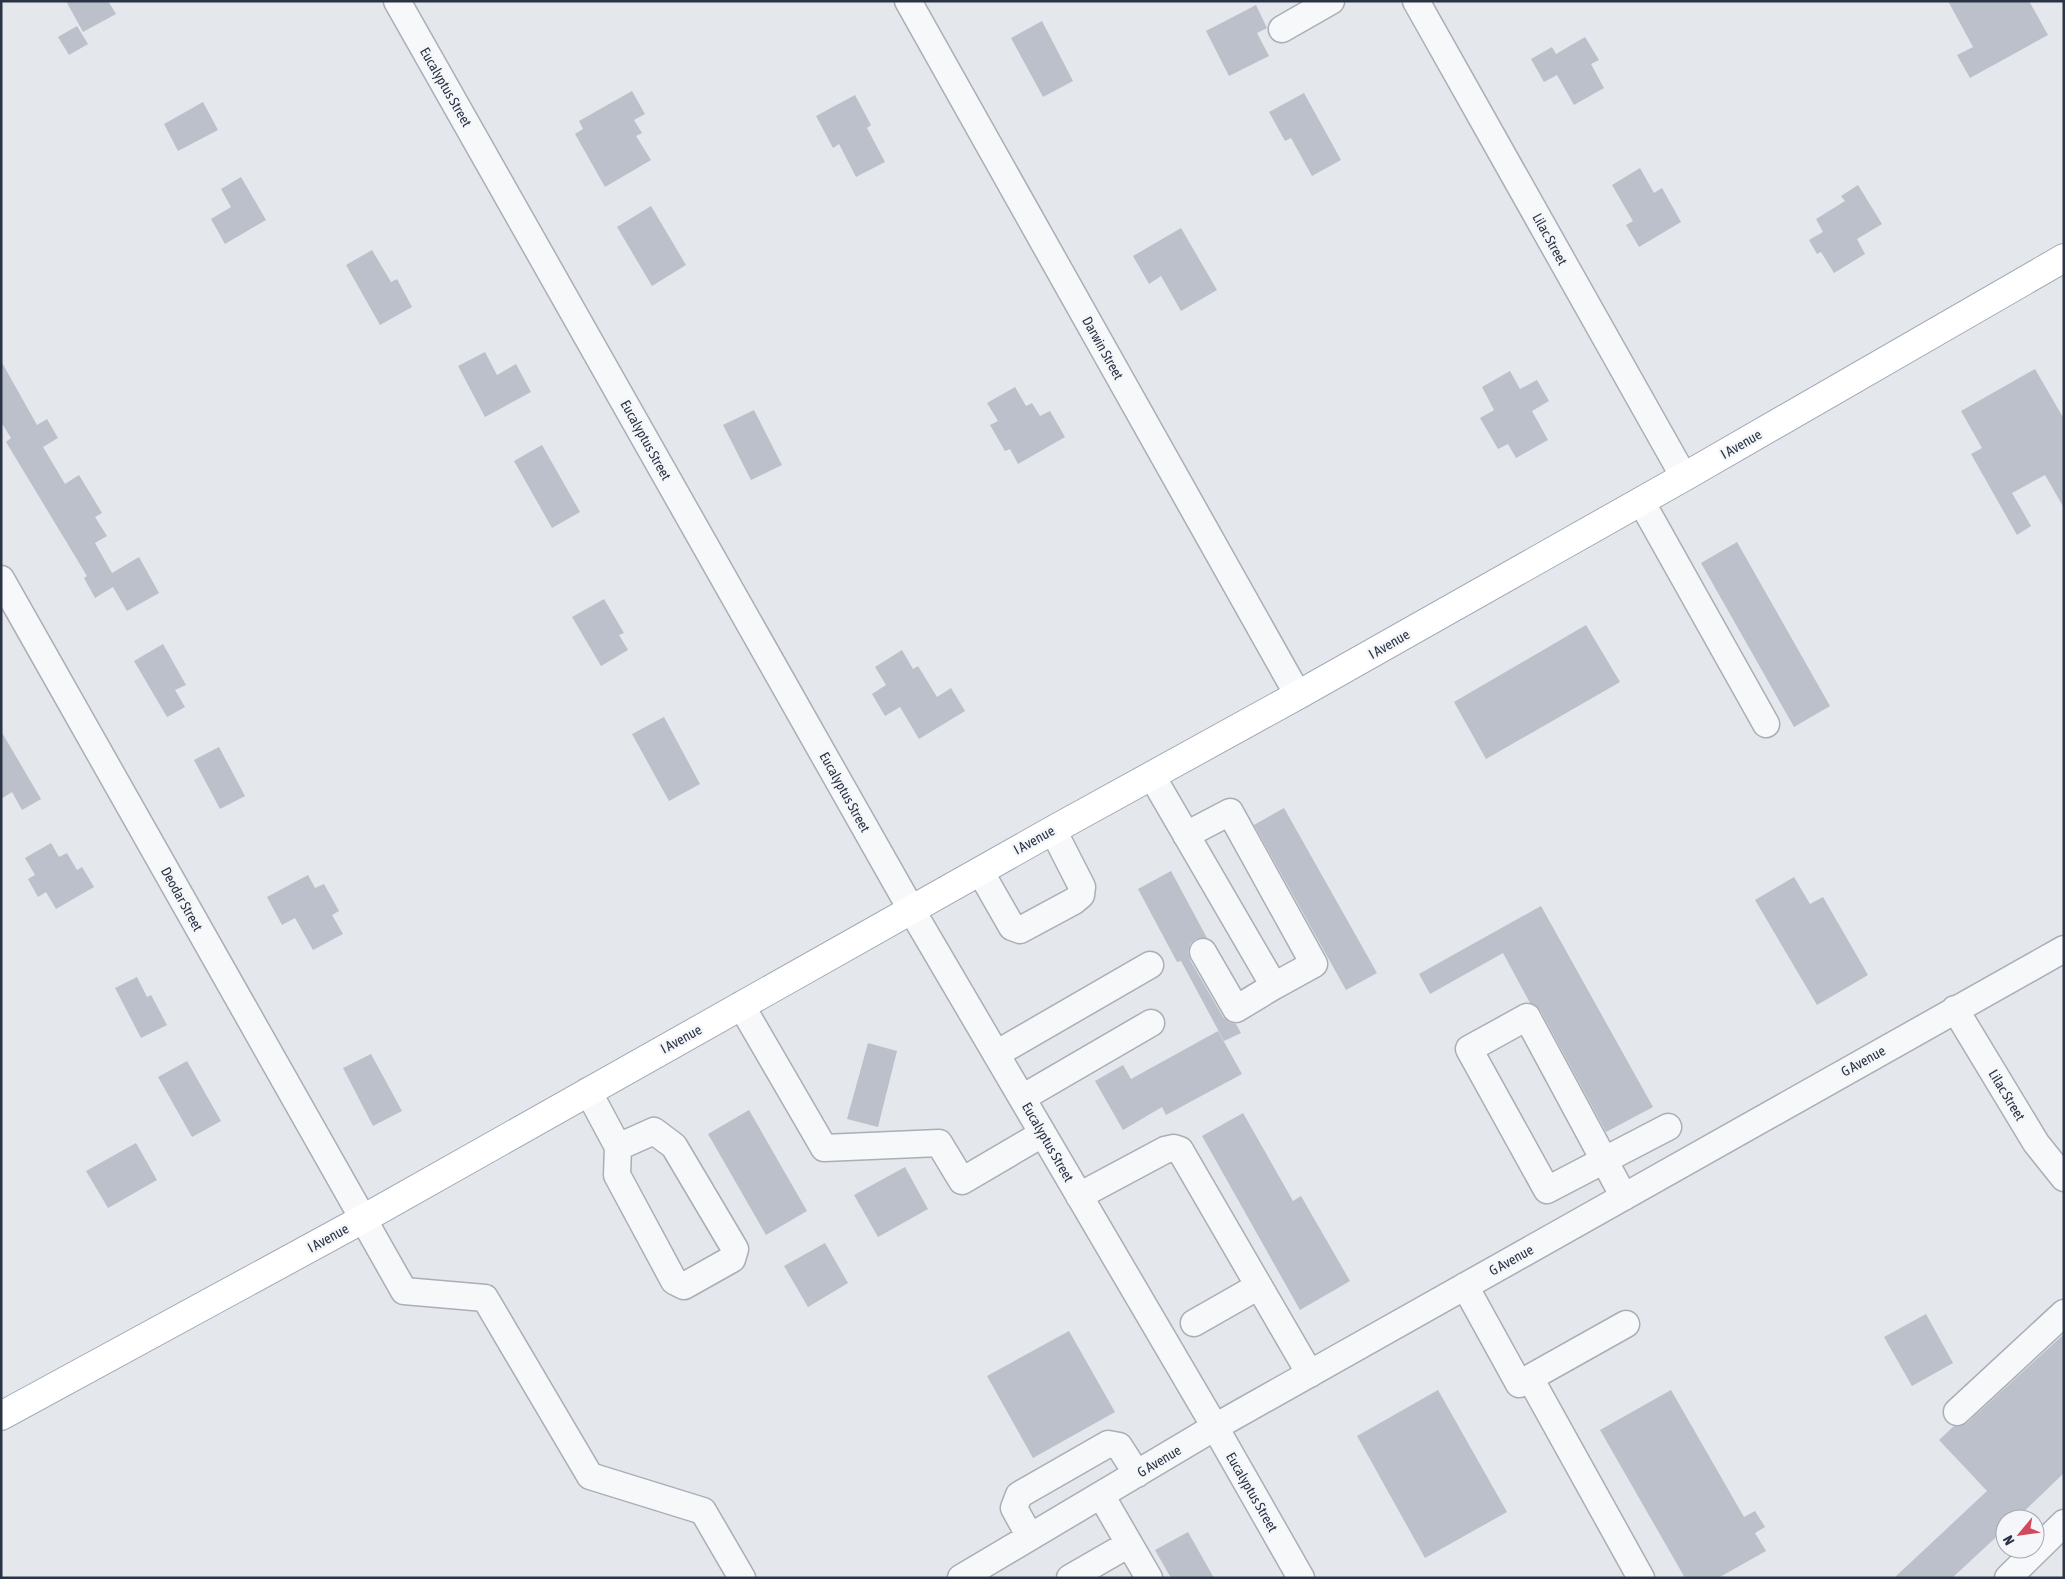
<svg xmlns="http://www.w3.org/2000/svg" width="2065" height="1579" font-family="'Asap Condensed',sans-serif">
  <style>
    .building { fill: #bbc0ca }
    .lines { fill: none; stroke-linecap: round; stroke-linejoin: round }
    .minor-casing { stroke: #a9aeb7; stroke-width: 29 }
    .major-casing { stroke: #a3abb8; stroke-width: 30 }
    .minor { stroke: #f7f8fa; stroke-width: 26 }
    .major { stroke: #fff; stroke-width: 28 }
    .labels { text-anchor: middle; stroke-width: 5; stroke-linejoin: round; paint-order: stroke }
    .street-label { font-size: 14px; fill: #2b3445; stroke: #f4f6f9 }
  </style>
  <rect width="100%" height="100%" fill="#e4e7ec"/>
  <path class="building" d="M 66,1 L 108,1 L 116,14 L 83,32 Z
    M 1948,1 L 2029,1 L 2048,35 L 1970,78 L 1957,55 L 1973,47 Z
    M 1256,5 L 1267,28 L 1257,33 L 1269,56 L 1229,76 L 1206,31 Z
    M 1042,21 L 1073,81 L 1043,97 L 1011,38 Z
    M 77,26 L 88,44 L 69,55 L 58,37 Z
    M 1585,37 L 1599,60 L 1591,64 L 1604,88 L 1574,105 L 1557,75 L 1544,82 L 1531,59 L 1552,47 L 1556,54 Z
    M 632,91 L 645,114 L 634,120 L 642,133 L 636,136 L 651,160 L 605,187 L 575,134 L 583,129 L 579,121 Z
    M 1304,93 L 1341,160 L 1312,176 L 1291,138 L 1285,141 L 1269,112 Z
    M 855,95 L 871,125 L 867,128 L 885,162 L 856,177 L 839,144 L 833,148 L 816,116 Z
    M 203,102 L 218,130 L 178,151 L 164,124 Z
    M 1640,168 L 1654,193 L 1662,188 L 1681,222 L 1639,247 L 1626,225 L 1633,221 L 1612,185 Z
    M 241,177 L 266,220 L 225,244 L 211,219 L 231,207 L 221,189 Z
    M 1858,185 L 1882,224 L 1857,239 L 1865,254 L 1834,273 L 1821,252 L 1817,254 L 1809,240 L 1823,232 L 1816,219 L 1845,201 L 1841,196 Z
    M 651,206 L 686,265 L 652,286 L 617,227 Z
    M 1181,228 L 1217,290 L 1181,311 L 1161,276 L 1149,284 L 1133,256 Z
    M 372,250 L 391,282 L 397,279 L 412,307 L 380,325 L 346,265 Z
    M 485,352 L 497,375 L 516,364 L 531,392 L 485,417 L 458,366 Z
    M 1,361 L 37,425 L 47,419 L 58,438 L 43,447 L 65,484 L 79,475 L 102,513 L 95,517 L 107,536 L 95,543 L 112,573 L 139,557 L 159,593 L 127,611 L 113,587 L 95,598 L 84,578 L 87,576 L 6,442 L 11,438 L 1,422 Z
    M 2035,369 L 2064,419 L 2064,508 L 2045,475 L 2012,493 L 2031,526 L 2017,535 L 1971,454 L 1982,448 L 1961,411 Z
    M 1510,371 L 1520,389 L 1537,380 L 1549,401 L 1532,411 L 1548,440 L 1516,458 L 1508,444 L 1498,449 L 1480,418 L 1494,410 L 1482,387 Z
    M 1015,387 L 1026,406 L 1032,403 L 1040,416 L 1050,411 L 1065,437 L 1018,464 L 1010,449 L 1005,451 L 990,425 L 998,421 L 987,403 Z
    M 754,410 L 782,465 L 751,480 L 723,425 Z
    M 542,445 L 580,512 L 552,528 L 514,461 Z
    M 1737,542 L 1830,706 L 1794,727 L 1701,563 Z
    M 604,599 L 624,633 L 619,635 L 628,650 L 601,666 L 572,617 Z
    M 1586,625 L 1620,682 L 1486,759 L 1454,702 Z
    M 163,644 L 186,685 L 175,690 L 185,707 L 167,717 L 134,661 Z
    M 902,650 L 913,669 L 918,666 L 937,697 L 951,688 L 965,711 L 919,739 L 900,707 L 885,716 L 872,694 L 886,685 L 875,667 Z
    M 664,717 L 700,784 L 669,801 L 632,734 Z
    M 1,731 L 41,799 L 22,810 L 12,792 L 1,799 Z
    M 219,747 L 245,796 L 220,809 L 194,760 Z
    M 1284,808 L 1377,973 L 1346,990 L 1254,825 Z
    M 51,843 L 59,857 L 67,853 L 77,870 L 82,867 L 94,887 L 56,909 L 46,892 L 38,897 L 28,879 L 35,875 L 25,858 Z
    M 1171,871 L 1207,938 L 1196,939 L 1190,944 L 1188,952 L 1190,960 L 1223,1017 L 1229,1022 L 1236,1024 L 1241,1033 L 1224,1041 L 1181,961 L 1177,962 L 1138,889 Z
    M 308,875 L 315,888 L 324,884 L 339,911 L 332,915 L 343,934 L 313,950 L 295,918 L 282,925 L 267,897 Z
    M 1794,877 L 1810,904 L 1823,897 L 1868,975 L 1817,1005 L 1755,900 Z
    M 1541,906 L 1653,1107 L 1606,1132 L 1540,1010 L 1535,1005 L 1530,1003 L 1503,953 L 1430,994 L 1419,974 Z
    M 137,977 L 147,997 L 151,995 L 167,1025 L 141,1038 L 115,988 Z
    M 1218,1031 L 1242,1074 L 1166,1115 L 1162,1107 L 1123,1130 L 1095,1081 L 1123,1065 L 1131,1079 Z
    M 868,1043 L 897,1051 L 878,1127 L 847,1119 Z
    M 371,1054 L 402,1111 L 373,1126 L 343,1068 Z
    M 187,1061 L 221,1121 L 192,1137 L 158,1077 Z
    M 749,1110 L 807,1211 L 766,1235 L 708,1134 Z
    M 1243,1113 L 1293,1201 L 1301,1196 L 1350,1281 L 1300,1310 L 1202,1136 Z
    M 136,1143 L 157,1180 L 108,1208 L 86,1171 Z
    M 905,1167 L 928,1209 L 878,1237 L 854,1195 Z
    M 825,1243 L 848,1283 L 808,1307 L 784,1266 Z
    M 1926,1314 L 1953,1363 L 1912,1386 L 1884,1337 Z
    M 1069,1331 L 1115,1412 L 1033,1458 L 987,1376 Z
    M 2064,1334 L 2064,1473 L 2016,1519 L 2005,1519 L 2005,1529 L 1952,1578 L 1894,1578 L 1987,1491 L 1939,1440 L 1954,1426 L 1961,1426 L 1967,1423 Z
    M 1438,1390 L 1507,1512 L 1425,1558 L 1357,1436 Z
    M 1671,1390 L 1744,1517 L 1755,1511 L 1765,1527 L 1755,1533 L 1766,1551 L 1718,1578 L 1685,1578 L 1600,1430 Z
    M 1188,1532 L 1214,1578 L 1171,1578 L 1155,1550 Z"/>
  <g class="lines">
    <g class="minor-casing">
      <path id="minor" d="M 397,1 L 911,909 L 1215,1427 L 1301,1578
        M 908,1 L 1298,695
        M 1416,1 L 1684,477
        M 1282,29 L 1331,1
        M 1641,501 L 1766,724
        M 1,579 L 404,1291 L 485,1298 L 590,1476 L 703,1511 L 742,1578
        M 1152,776 L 1274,986 L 1236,1009 L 1203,952
        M 1186,835 L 1230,812 L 1314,964 L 1274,986
        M 980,871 L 1012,927 L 1020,930 L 1074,901 L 1081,895 L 1082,887 L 1053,830
        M 741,1005 L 824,1148 L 939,1143 L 962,1181 L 1042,1134
        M 1955,1009 L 2036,1143 L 2064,1178
        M 996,1054 L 1150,965
        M 588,1091 L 618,1147 L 617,1175 L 674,1281 L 684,1286 L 732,1259 L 735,1249 L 674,1146 L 654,1131 L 618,1147
        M 1022,1098 L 1151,1023
        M 1079,1196 L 1165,1150 L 1174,1148 L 1180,1150 L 1310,1374
        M 1624,1197 L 1527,1017 L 1469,1049 L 1547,1190 L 1668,1127
        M 1465,1286 L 1519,1384 L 1626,1324
        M 1194,1323 L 1259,1286
        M 1530,1378 L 1641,1578
        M 1957,1412 L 2064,1313
        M 1101,1495 L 1149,1578
        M 1030,1537 L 1014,1508 L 1019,1495 L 1108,1444 L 1119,1446 L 1137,1474
        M 961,1578 L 1215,1427 L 2064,949
        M 1070,1578 L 1129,1544
        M 2008,1578 L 2064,1523"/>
    </g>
    <g class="major-casing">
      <path id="major" d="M 1,1416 L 363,1219 L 1053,830 L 1298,695 L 1684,477 L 2064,258"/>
    </g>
    <use href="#minor" class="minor"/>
    <use href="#major" class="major"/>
  </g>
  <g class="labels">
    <g class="street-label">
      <text transform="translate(446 87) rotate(60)" y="5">Eucalyptus Street</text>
      <text transform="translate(1550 239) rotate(61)" y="5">Lilac Street</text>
      <text transform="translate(1103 348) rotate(61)" y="5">Darwin Street</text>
      <text transform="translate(646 440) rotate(61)" y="5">Eucalyptus Street</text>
      <text transform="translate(1741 444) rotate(-30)" y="5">I Avenue</text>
      <text transform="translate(1389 644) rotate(-30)" y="5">I Avenue</text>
      <text transform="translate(845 792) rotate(61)" y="5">Eucalyptus Street</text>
      <text transform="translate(1034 840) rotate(-29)" y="5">I Avenue</text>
      <text transform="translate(182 899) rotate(61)" y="5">Deodar Street</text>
      <text transform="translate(681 1039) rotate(-29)" y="5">I Avenue</text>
      <text transform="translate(1863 1061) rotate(-29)" y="5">G Avenue</text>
      <text transform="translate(2007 1095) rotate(59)" y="5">Lilac Street</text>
      <text transform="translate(1048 1142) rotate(60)" y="5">Eucalyptus Street</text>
      <text transform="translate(328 1238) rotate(-29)" y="5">I Avenue</text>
      <text transform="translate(1511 1260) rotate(-29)" y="5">G Avenue</text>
      <text transform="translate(1159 1461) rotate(-31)" y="5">G Avenue</text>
      <text transform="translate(1252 1492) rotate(60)" y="5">Eucalyptus Street</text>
    </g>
  </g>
  <rect width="2065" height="1579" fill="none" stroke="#2b3445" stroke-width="5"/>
  <g transform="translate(2020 1534) rotate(241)"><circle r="24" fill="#f4f6f9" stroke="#a4a8b1"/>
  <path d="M0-4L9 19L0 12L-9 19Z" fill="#d1495b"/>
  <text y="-8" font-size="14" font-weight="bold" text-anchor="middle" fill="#2b3445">N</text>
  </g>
</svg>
